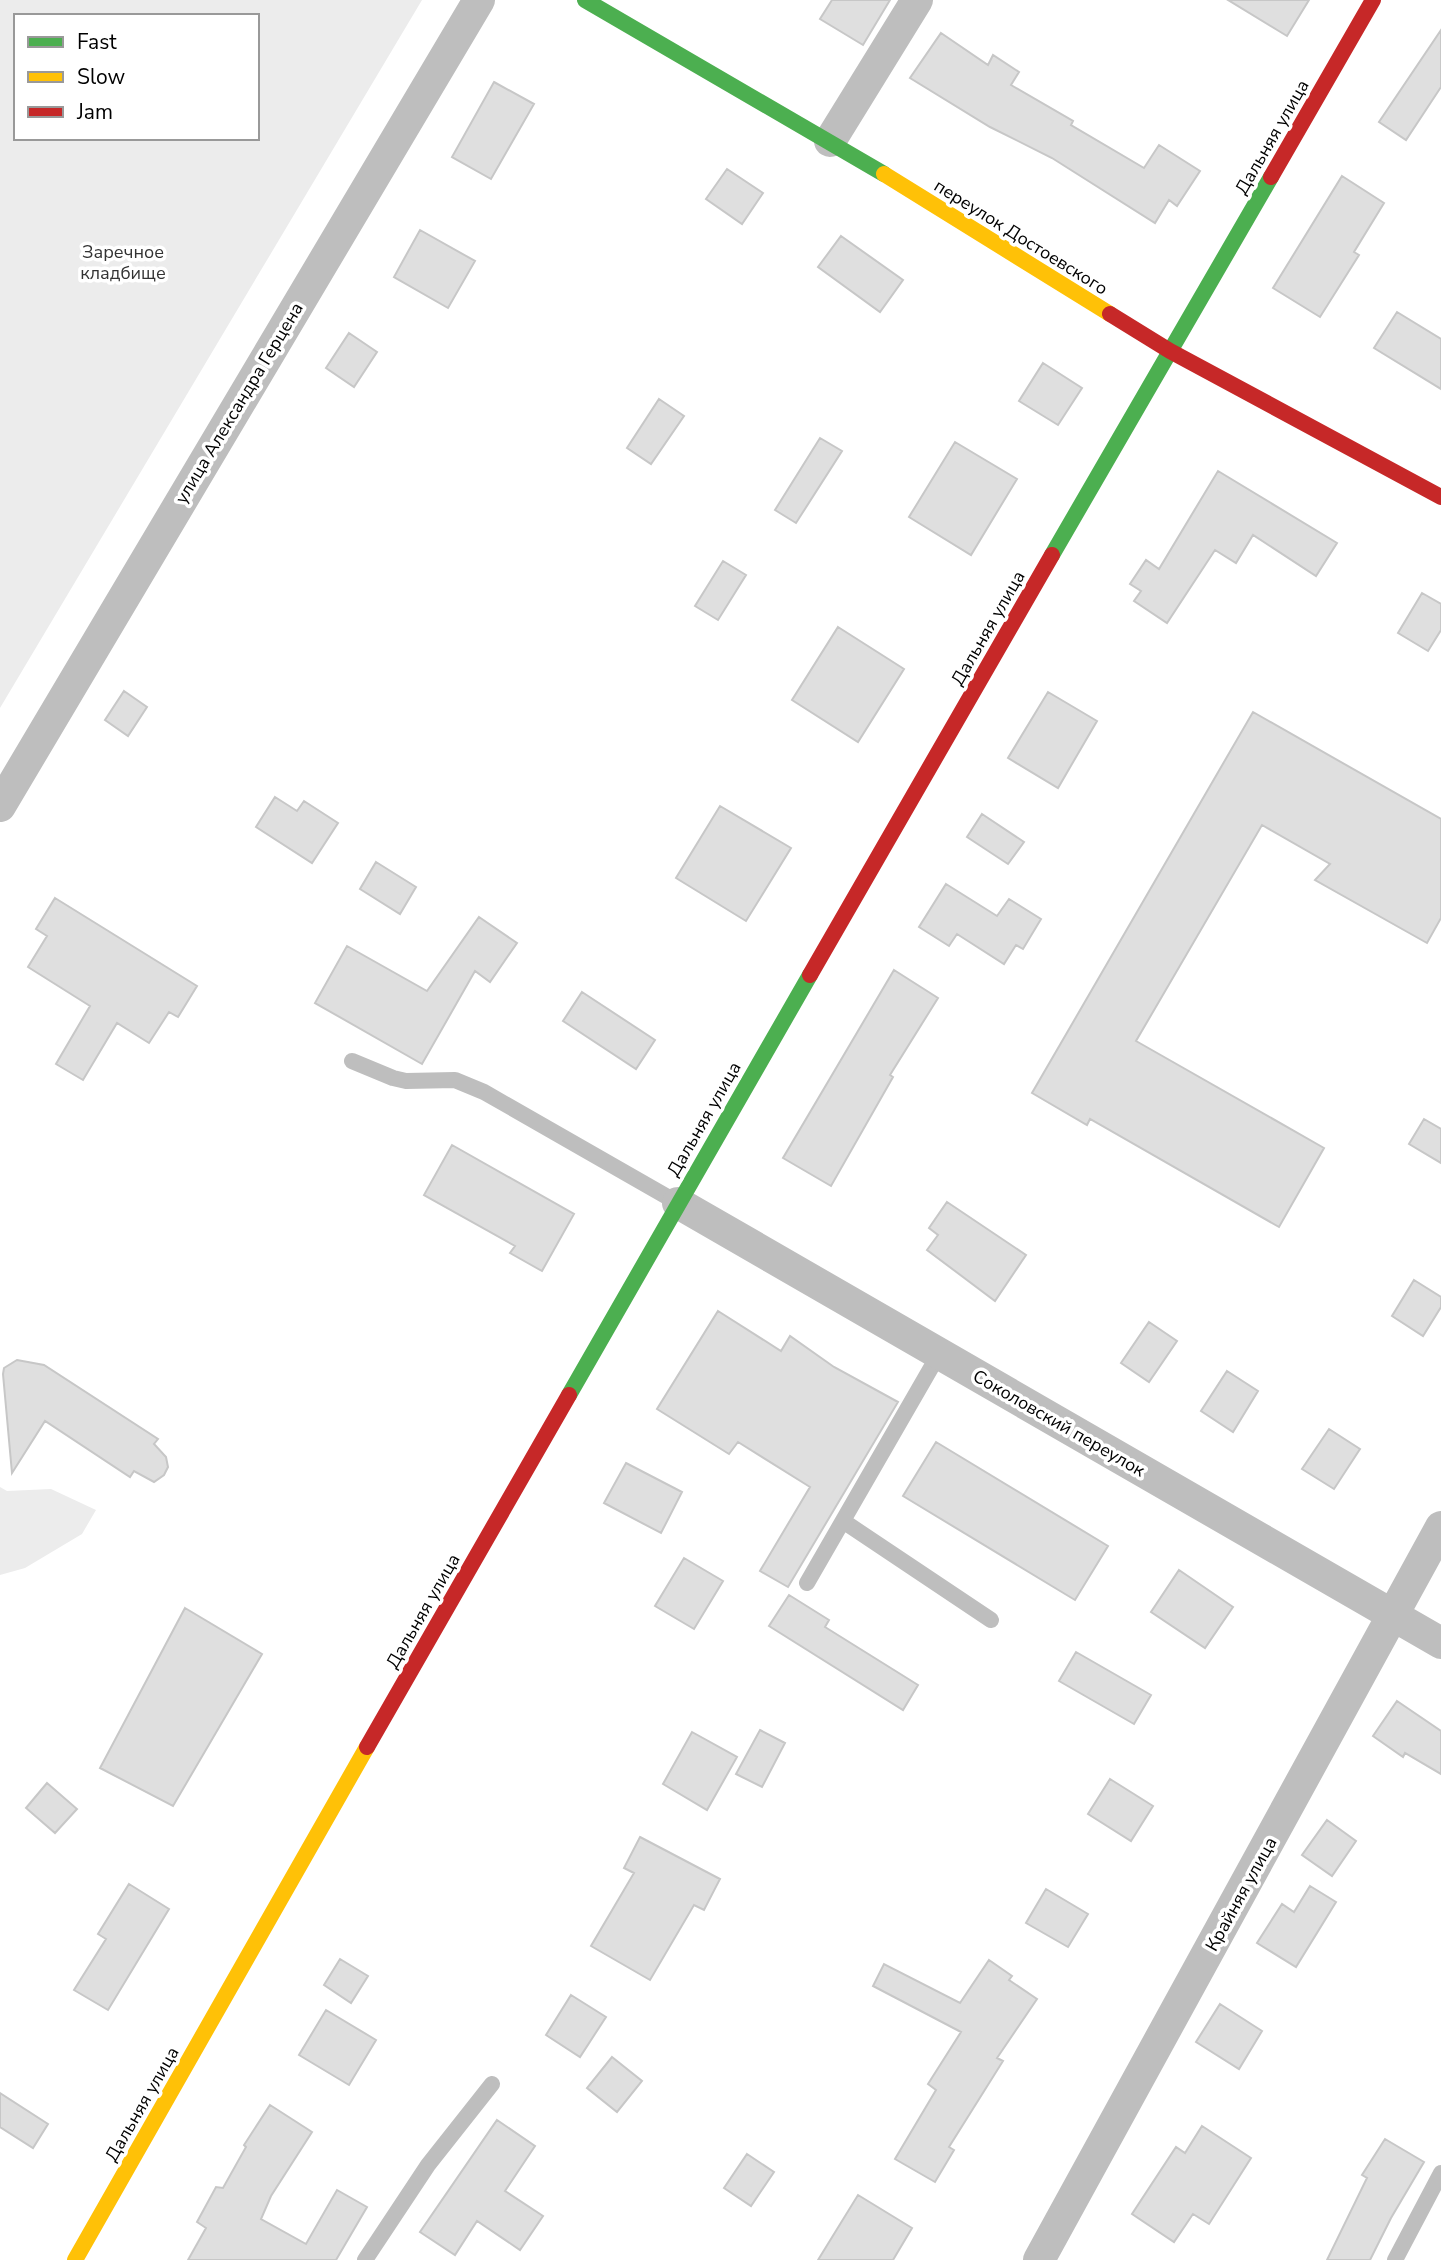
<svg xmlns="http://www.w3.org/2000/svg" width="1441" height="2260" font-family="'Nunito Sans',sans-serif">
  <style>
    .green { fill: #ececec; fill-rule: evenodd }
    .building { fill: #dfdfdf; stroke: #c7c7c7; stroke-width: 2 }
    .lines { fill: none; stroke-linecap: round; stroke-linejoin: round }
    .lane { stroke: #bebebe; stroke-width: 16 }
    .street { stroke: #bebebe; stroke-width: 32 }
    .fast { stroke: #4caf50; stroke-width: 16 }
    .slow { stroke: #ffc107; stroke-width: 16 }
    .jam { stroke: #c62828; stroke-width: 16 }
    .labels { text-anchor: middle; stroke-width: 7; stroke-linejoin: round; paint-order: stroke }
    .street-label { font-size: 18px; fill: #000; stroke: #fff }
    .park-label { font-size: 18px; fill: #333; stroke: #fff }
  </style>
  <rect width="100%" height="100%" fill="#fff"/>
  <path class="green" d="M 0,0 L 422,0 L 0,708 ZM 16,16 L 257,16 L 257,138 L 16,138 Z
    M 0,1487 L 7,1491 L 51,1489 L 96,1510 L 82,1534 L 25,1568 L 0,1575 Z"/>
  <path class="building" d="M 832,0 L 890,0 L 863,45 L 820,19 Z
    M 1228,0 L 1309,0 L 1287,36 Z
    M 1441,30 L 1441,87 L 1406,140 L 1379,122 Z
    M 941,33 L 988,65 L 993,55 L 1019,72 L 1011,85 L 1073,121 L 1071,125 L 1144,168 L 1159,145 L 1200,171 L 1177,206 L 1169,200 L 1155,223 L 1052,158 L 990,127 L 910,78 Z
    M 494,82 L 534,104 L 491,179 L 452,157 Z
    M 727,169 L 763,193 L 742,224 L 706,199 Z
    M 1342,176 L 1384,203 L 1354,252 L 1359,255 L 1320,317 L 1273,288 Z
    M 420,230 L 475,261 L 448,308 L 394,277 Z
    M 841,236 L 903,280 L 880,312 L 818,267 Z
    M 1397,312 L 1441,339 L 1441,389 L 1374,348 Z
    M 349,333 L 377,352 L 354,387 L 326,368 Z
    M 1043,363 L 1082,388 L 1058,425 L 1019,401 Z
    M 659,399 L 684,416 L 651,464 L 627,448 Z
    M 820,438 L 842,451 L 796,523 L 775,510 Z
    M 955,442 L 1017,479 L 971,555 L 909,517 Z
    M 1218,471 L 1337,543 L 1316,576 L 1253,535 L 1236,563 L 1215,550 L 1167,623 L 1134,601 L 1141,591 L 1130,584 L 1146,560 L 1159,569 Z
    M 723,561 L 746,575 L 718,620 L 695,606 Z
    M 1422,593 L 1441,604 L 1441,630 L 1428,651 L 1398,633 Z
    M 838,627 L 904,669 L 858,742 L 792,700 Z
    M 124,691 L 147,707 L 128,736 L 105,720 Z
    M 1048,692 L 1097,721 L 1058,788 L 1008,758 Z
    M 1253,712 L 1441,819 L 1441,918 L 1427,943 L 1315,880 L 1330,864 L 1262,825 L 1136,1041 L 1324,1148 L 1279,1227 L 1090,1119 L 1087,1125 L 1032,1093 Z
    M 275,797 L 297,811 L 304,801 L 338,823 L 312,863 L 256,827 Z
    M 720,806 L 791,848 L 746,921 L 676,878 Z
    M 982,814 L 1024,842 L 1008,864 L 967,837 Z
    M 376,862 L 416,887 L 400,914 L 360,889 Z
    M 946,884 L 997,916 L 1009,899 L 1041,919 L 1023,949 L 1016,945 L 1004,964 L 957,934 L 949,946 L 919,927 Z
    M 55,898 L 197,986 L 178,1017 L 169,1012 L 149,1043 L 117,1023 L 83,1080 L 56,1064 L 90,1006 L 28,967 L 47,936 L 36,929 Z
    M 479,917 L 517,943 L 490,982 L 475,971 L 422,1064 L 315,1003 L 347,946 L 427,991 Z
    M 894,970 L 938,998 L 890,1075 L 893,1077 L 831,1186 L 783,1158 Z
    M 582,992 L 655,1040 L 636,1069 L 563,1021 Z
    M 1424,1119 L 1441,1129 L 1441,1163 L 1409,1144 Z
    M 452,1145 L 574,1214 L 542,1271 L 510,1253 L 515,1246 L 424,1195 Z
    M 947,1202 L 1026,1255 L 995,1301 L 927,1250 L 938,1235 L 929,1228 Z
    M 1414,1280 L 1441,1297 L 1441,1307 L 1423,1336 L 1392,1316 Z
    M 718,1311 L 781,1351 L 790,1336 L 834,1367 L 898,1402 L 788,1587 L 760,1571 L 810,1487 L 738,1442 L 729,1454 L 657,1409 Z
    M 1149,1322 L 1177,1341 L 1149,1382 L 1121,1363 Z
    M 17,1360 L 44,1365 L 158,1439 L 154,1444 L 166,1457 L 168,1467 L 164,1475 L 154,1482 L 134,1471 L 130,1477 L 45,1421 L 12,1473 L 3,1374 L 4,1368 Z
    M 1227,1371 L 1258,1391 L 1233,1432 L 1201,1411 Z
    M 1329,1429 L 1360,1449 L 1334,1489 L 1302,1469 Z
    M 936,1442 L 1108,1546 L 1075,1600 L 903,1496 Z
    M 626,1463 L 682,1492 L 661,1533 L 604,1503 Z
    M 684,1558 L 723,1581 L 694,1629 L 655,1606 Z
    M 1179,1570 L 1233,1607 L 1205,1648 L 1151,1612 Z
    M 789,1595 L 829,1620 L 825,1627 L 918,1685 L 903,1710 L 769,1626 Z
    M 185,1608 L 262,1654 L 173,1806 L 100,1768 Z
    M 1076,1652 L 1151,1695 L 1134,1724 L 1059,1681 Z
    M 1397,1701 L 1441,1731 L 1441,1774 L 1405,1753 L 1403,1757 L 1373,1736 Z
    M 760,1730 L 785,1743 L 762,1787 L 736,1774 Z
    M 692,1732 L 737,1757 L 707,1810 L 663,1784 Z
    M 1110,1779 L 1153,1806 L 1131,1841 L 1088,1814 Z
    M 47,1783 L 77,1809 L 55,1833 L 26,1808 Z
    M 1327,1820 L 1356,1841 L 1332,1876 L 1302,1855 Z
    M 640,1837 L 720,1879 L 704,1910 L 694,1905 L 650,1980 L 591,1946 L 634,1873 L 624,1868 Z
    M 129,1884 L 169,1909 L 108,2010 L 74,1990 L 106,1939 L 98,1934 Z
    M 1310,1886 L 1336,1902 L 1296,1967 L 1257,1943 L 1282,1904 L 1294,1912 Z
    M 1046,1889 L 1088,1914 L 1068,1947 L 1026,1923 Z
    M 340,1959 L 368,1976 L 351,2003 L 324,1985 Z
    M 989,1960 L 1012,1976 L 1009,1980 L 1037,1999 L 997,2058 L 1003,2061 L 949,2147 L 954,2150 L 935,2182 L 895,2159 L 936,2090 L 928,2084 L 961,2032 L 873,1986 L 884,1964 L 960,2003 Z
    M 571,1995 L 606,2017 L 580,2057 L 546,2035 Z
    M 1220,2004 L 1262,2031 L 1239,2069 L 1196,2042 Z
    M 326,2010 L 376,2040 L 349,2085 L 299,2055 Z
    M 612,2057 L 642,2081 L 617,2112 L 587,2088 Z
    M 0,2093 L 48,2124 L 33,2148 L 0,2127 Z
    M 270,2105 L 312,2132 L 271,2196 L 261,2219 L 306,2244 L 337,2190 L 367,2207 L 336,2260 L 188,2260 L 206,2228 L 197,2222 L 216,2187 L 223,2188 L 246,2147 L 244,2145 Z
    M 497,2120 L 535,2146 L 505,2191 L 543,2216 L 520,2250 L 477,2221 L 455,2255 L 420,2232 Z
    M 1202,2126 L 1251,2158 L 1209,2224 L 1193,2214 L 1174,2242 L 1132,2214 L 1176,2147 L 1185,2153 Z
    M 1385,2139 L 1424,2162 L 1391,2218 L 1370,2260 L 1327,2260 L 1367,2178 L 1362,2175 Z
    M 747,2154 L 774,2172 L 751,2206 L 724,2188 Z
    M 858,2195 L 912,2228 L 893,2260 L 818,2260 Z"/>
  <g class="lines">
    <path class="lane" d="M 352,1061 L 393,1078 L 406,1081 L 455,1080 L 484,1092 L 678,1203
      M 843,1521 L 991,1620
      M 807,1583 L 939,1354
      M 365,2260 L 428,2165 L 492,2084
      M 1395,2260 L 1441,2173"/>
    <path class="street" d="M 830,141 L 917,0
      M 0,806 L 479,0
      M 678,1203 L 1441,1643
      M 1039,2260 L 1441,1527"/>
    <path class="fast" d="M 585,0 L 884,174
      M 1052,555 L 1271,177
      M 569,1395 L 810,975"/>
    <path class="slow" d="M 884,174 L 1110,314
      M 75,2260 L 367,1747"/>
    <path class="jam" d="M 1271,177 L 1373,0
      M 1110,314 L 1170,351 L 1441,497
      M 810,975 L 1052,555
      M 367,1747 L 569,1395"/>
  </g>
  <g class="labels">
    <g class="street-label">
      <text transform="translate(1272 137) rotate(-60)" y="6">Дальняя улица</text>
      <text transform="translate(1021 237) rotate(32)" y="6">переулок Достоевского</text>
      <text transform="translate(239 403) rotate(-59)" y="6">улица Александра Герцена</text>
      <text transform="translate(988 628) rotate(-60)" y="6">Дальняя улица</text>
      <text transform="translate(704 1119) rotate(-60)" y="6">Дальняя улица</text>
      <text transform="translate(1059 1423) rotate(30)" y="6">Соколовский переулок</text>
      <text transform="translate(423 1611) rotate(-60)" y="6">Дальняя улица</text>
      <text transform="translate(1241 1894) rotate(-61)" y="6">Крайняя улица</text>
      <text transform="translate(142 2104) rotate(-60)" y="6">Дальняя улица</text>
    </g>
    <g class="park-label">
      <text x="123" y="258">Заречное<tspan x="123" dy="21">кладбище</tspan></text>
    </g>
  </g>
  <rect x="14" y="14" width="245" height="126" fill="#ffffff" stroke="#999999" stroke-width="2"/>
  <rect x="28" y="37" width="35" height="10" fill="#4caf50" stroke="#999999" stroke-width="2"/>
  <text x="77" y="49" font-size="21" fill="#000000">Fast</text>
  <rect x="28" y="72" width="35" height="10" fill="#ffc107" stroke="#999999" stroke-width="2"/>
  <text x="77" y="84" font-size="21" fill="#000000">Slow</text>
  <rect x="28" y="107" width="35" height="10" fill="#c62828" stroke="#999999" stroke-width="2"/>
  <text x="77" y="119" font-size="21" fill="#000000">Jam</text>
</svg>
